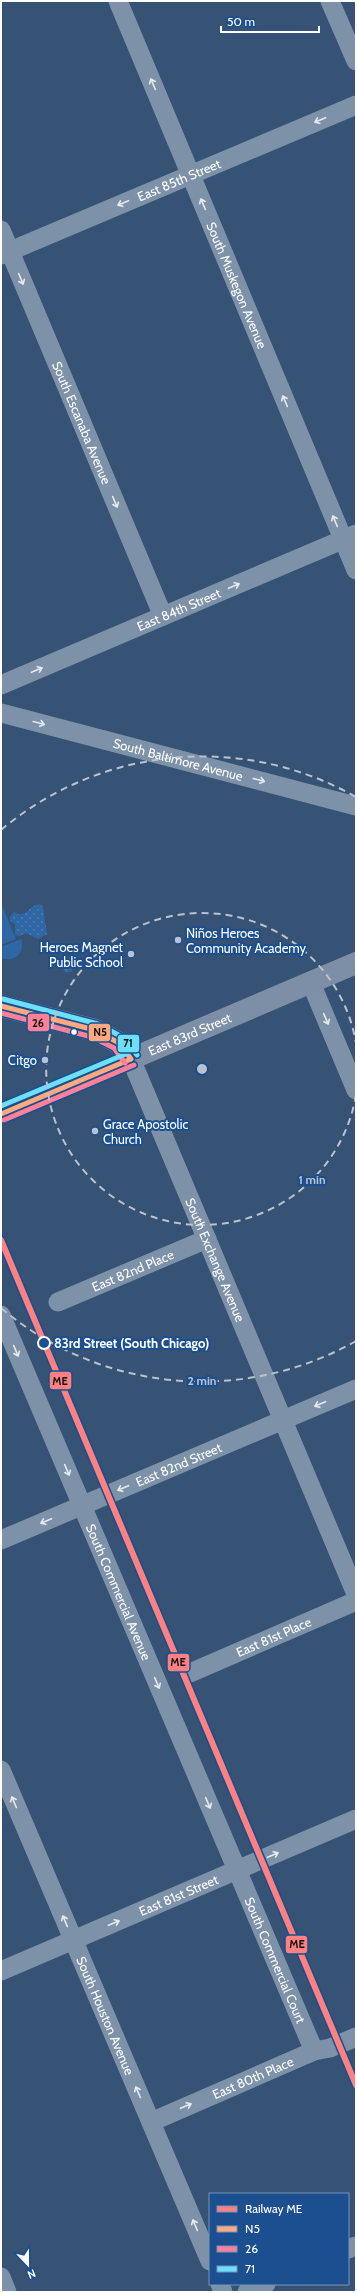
<svg xmlns="http://www.w3.org/2000/svg" width="357" height="2293" font-family="Cabin,sans-serif">
  <style>
    .grass { fill: #2f66a5 }
    .park { fill: url(#park-dots) }
    .lines { fill: none; stroke-linecap: round; stroke-linejoin: round }
    .minor { stroke: #7d92a8; stroke-width: 19 }
    .major { stroke: #7d8ea7; stroke-width: 22 }
    .bus-1-casing { stroke: #1b4f8f; stroke-width: 8 }
    .bus-2-casing { stroke: #1b4f8f; stroke-width: 8 }
    .bus-3-casing { stroke: #1b4f8f; stroke-width: 8 }
    .bus-1 { stroke: #ffa980; stroke-width: 5 }
    .bus-2 { stroke: #ff8098; stroke-width: 5 }
    .bus-3 { stroke: #6ddff8; stroke-width: 5 }
    .rail-1-casing { stroke: #1b4f8f; stroke-width: 9 }
    .rail-1 { stroke: #ff8080; stroke-width: 6 }
    .oneway { stroke: #e5e9ee }
    .ring { fill: none; stroke: #b9c2ce; stroke-width: 2; stroke-dasharray: 7 5 }
    .poi-dot { fill: #b9c2ce; stroke: #1b4f8f; stroke-width: 1.5 }
    .bus-dot { fill: #fff; stroke: #1b4f8f; stroke-width: 1.5 }
    .stop-dot { fill: #1b4f8f; stroke: #fff; stroke-width: 2 }
    .labels { text-anchor: middle; stroke-width: 4; stroke-linejoin: round; paint-order: stroke }
    .street-label { font-size: 13px; fill: #fff; stroke: #1b4f8f }
    .poi-label { font-size: 13px; fill: #fff; stroke: #1b4f8f; text-anchor: start }
    .stop-label { font-size: 13px; font-weight: bold; fill: #fff; stroke: #1b4f8f; text-anchor: start }
    .centre { fill: #b9c2ce; stroke: #1b4f8f; stroke-width: 2 }
    .ring-label { font-size: 12px; text-anchor: middle; font-weight: bold; fill: #b9c2ce; stroke: #1b4f8f; stroke-width: 4; stroke-linejoin: round; paint-order: stroke }
    .line-badge { stroke: #1b4f8f; stroke-width: 1.5 }
    .pale-badge-label { font-size: 11px; text-anchor: middle; font-weight: bold; fill: #111 }
  </style>
  <defs>
    <pattern id="park-dots" width="8" height="8" patternUnits="userSpaceOnUse"><rect width="8" height="8" fill="#2f66a5"/><path d="M2 2h.1M6 6h.1" fill="none" stroke="#4e7db2" stroke-width="1.8" stroke-linecap="round"/></pattern>
  </defs>
  <rect width="100%" height="100%" fill="#365274"/>
  <path class="grass" d="M 1,903 L 16,939 L 1,945 Z
    M 21,939 C 26,953 14,963 1,958 L 1,947 Z"/>
  <path class="park" d="M 40,904 L 43,907 L 47,934 L 38,939 L 26,933 L 20,936 L 15,935 L 15,924 L 10,921 L 10,917 L 14,912 C 25,920 30,904 40,904 Z
    M 71,956 L 74,958 L 72,972 L 65,972 L 61,965 Z"/>
  <g class="lines">
    <g class="minor">
      <path id="s1" d="M 118,1 L 356,570"/>
      <path d="M 330,1 L 356,61"/>
      <path id="s2" d="M 1,230 L 163,616"/>
      <path id="s3" d="M 1,255 L 356,105"/>
      <path id="s4" d="M 1,685 L 356,534"/>
      <path id="s5" d="M 1,713 L 356,806"/>
      <path d="M 311,983 L 356,1090"/>
      <path id="s6" d="M 1,1114 L 131,1059 L 356,1594"/>
      <path id="s7" d="M 58,1302 L 207,1239"/>
      <path id="s8" d="M 1,1315 L 314,2051"/>
      <path id="s9" d="M 1,1540 L 356,1389"/>
      <path id="s10" d="M 190,1673 L 356,1601"/>
      <path id="s11" d="M 1,1770 L 210,2261"/>
      <path id="s12" d="M 1,1971 L 356,1819"/>
      <path id="s13" d="M 151,2122 L 314,2051 L 330,2048 L 356,2037"/>
      <path d="M 348,2249 L 356,2246"/>
      <path d="M 1,2277 L 7,2292"/>
      <path d="M 220,2284 L 223,2292"/>
      <path d="M 247,2292 L 266,2284"/>
    </g>
    <path class="major" id="s14" d="M 1,1006 L 95,1030 L 119,1043 L 131,1059 L 356,963"/>
    <g class="bus-1-casing">
      <path id="bus-1" d="M 1,1006 L 95,1030 L 119,1043 L 131,1059
        M 1,1114 L 131,1059"/>
    </g>
    <g class="bus-2-casing">
      <path id="bus-2" d="M 1,1013 L 92,1037 L 114,1048 L 125,1063
        M 4,1120 L 134,1065"/>
    </g>
    <g class="bus-3-casing">
      <path id="bus-3" d="M 3,999 L 98,1024 L 124,1038 L 137,1055
        M 1,1106 L 128,1053"/>
    </g>
    <use href="#bus-1" class="bus-1"/>
    <use href="#bus-2" class="bus-2"/>
    <use href="#bus-3" class="bus-3"/>
    <g class="rail-1-casing">
      <path id="rail-1" d="M 1,1240 L 356,2085"/>
    </g>
    <use href="#rail-1" class="rail-1"/>
  </g>
  <defs><path id="oneway-shaft" d="M-6 0H5M1.5-3L5.5 0L1.5 3" fill="none" stroke-width="1.6" stroke-linecap="round" stroke-linejoin="round"/></defs>
  <g class="oneway">
    <use href="#oneway-shaft" transform="translate(153 84) rotate(-113)"/>
    <use href="#oneway-shaft" transform="translate(320 120) rotate(157)"/>
    <use href="#oneway-shaft" transform="translate(123 203) rotate(157)"/>
    <use href="#oneway-shaft" transform="translate(203 204) rotate(-113)"/>
    <use href="#oneway-shaft" transform="translate(21 279) rotate(67)"/>
    <use href="#oneway-shaft" transform="translate(285 401) rotate(-113)"/>
    <use href="#oneway-shaft" transform="translate(115 502) rotate(67)"/>
    <use href="#oneway-shaft" transform="translate(335 521) rotate(-113)"/>
    <use href="#oneway-shaft" transform="translate(234 586) rotate(-23)"/>
    <use href="#oneway-shaft" transform="translate(37 670) rotate(-23)"/>
    <use href="#oneway-shaft" transform="translate(39 723) rotate(15)"/>
    <use href="#oneway-shaft" transform="translate(259 780) rotate(15)"/>
    <use href="#oneway-shaft" transform="translate(326 1019) rotate(67)"/>
    <use href="#oneway-shaft" transform="translate(16 1351) rotate(67)"/>
    <use href="#oneway-shaft" transform="translate(320 1404) rotate(157)"/>
    <use href="#oneway-shaft" transform="translate(67 1470) rotate(67)"/>
    <use href="#oneway-shaft" transform="translate(123 1488) rotate(157)"/>
    <use href="#oneway-shaft" transform="translate(46 1521) rotate(157)"/>
    <use href="#oneway-shaft" transform="translate(157 1683) rotate(67)"/>
    <use href="#oneway-shaft" transform="translate(14 1802) rotate(-113)"/>
    <use href="#oneway-shaft" transform="translate(208 1803) rotate(67)"/>
    <use href="#oneway-shaft" transform="translate(273 1855) rotate(-23)"/>
    <use href="#oneway-shaft" transform="translate(65 1921) rotate(-113)"/>
    <use href="#oneway-shaft" transform="translate(114 1923) rotate(-23)"/>
    <use href="#oneway-shaft" transform="translate(138 2092) rotate(-113)"/>
    <use href="#oneway-shaft" transform="translate(186 2106) rotate(-23)"/>
    <use href="#oneway-shaft" transform="translate(195 2225) rotate(-113)"/>
  </g>
  <g class="ring">
    <path d="M356 1095A156 156 0 1 1 356 1043"/>
    <path d="M356 1341A312 312 0 0 1 1 1308M1 830A312 312 0 0 1 356 797"/>
  </g>
  <g class="poi-dot">
    <circle cx="178" cy="940" r="4"/>
    <circle cx="131" cy="954" r="4"/>
    <circle cx="45" cy="1060" r="4"/>
    <circle cx="95" cy="1131" r="4"/>
  </g>
  <circle class="bus-dot" cx="74" cy="1032" r="3.5"/>
  <circle class="stop-dot" cx="44" cy="1343" r="6"/>
  <g class="labels">
    <g class="street-label">
      <text dy="5" stroke="none"><textPath href="#s3" startOffset="193">East 85th Street</textPath></text>
      <text dy="5" stroke="none"><textPath href="#s1" startOffset="308">South Muskegon Avenue</textPath></text>
      <text dy="5" stroke="none"><textPath href="#s2" startOffset="209">South Escanaba Avenue</textPath></text>
      <text dy="5" stroke="none"><textPath href="#s4" startOffset="193">East 84th Street</textPath></text>
      <text dy="5" stroke="none"><textPath href="#s5" startOffset="183">South Baltimore Avenue</textPath></text>
      <text dy="5" stroke="none"><textPath href="#s14" startOffset="208">East 83rd Street</textPath></text>
      <text dy="5" stroke="none"><textPath href="#s6" startOffset="359">South Exchange Avenue</textPath></text>
      <text dy="5" stroke="none"><textPath href="#s7" startOffset="81">East 82nd Place</textPath></text>
      <text dy="5" stroke="none"><textPath href="#s9" startOffset="193">East 82nd Street</textPath></text>
      <text dy="5" stroke="none"><textPath href="#s8" startOffset="301">South Commercial Avenue</textPath></text>
      <text dy="5" stroke="none"><textPath href="#s10" startOffset="91">East 81st Place</textPath></text>
      <text dy="5" stroke="none"><textPath href="#s12" startOffset="193">East 81st Street</textPath></text>
      <text dy="5" stroke="none"><textPath href="#s8" startOffset="701">South Commercial Court</textPath></text>
      <text dy="5" stroke="none"><textPath href="#s11" startOffset="267">South Houston Avenue</textPath></text>
      <text dy="5" stroke="none"><textPath href="#s13" startOffset="111">East 80th Place</textPath></text>
    </g>
    <g class="poi-label">
      <text x="186" y="938">Niños Heroes<tspan x="186" dy="15">Community Academy</tspan></text>
      <text x="123" y="952" text-anchor="end">Heroes Magnet<tspan x="123" dy="15">Public School</tspan></text>
      <text x="37" y="1065" text-anchor="end">Citgo</text>
      <text x="103" y="1129">Grace Apostolic<tspan x="103" dy="15">Church</tspan></text>
    </g>
    <g class="stop-label">
      <text x="54" y="1348">83rd Street (South Chicago)</text>
    </g>
  </g>
  <circle cx="202" cy="1069" r="6" class="centre"/>
  <g class="ring-label">
    <text x="312" y="1184">1 min</text>
    <text x="202" y="1385">2 min</text>
  </g>
  <g class="line-badge">
    <rect x="27" y="1013" width="23" height="19" rx="4" fill="#ff8098"/>
    <rect x="88" y="1023" width="23" height="19" rx="4" fill="#ffa980"/>
    <rect x="117" y="1034" width="23" height="19" rx="4" fill="#6ddff8"/>
    <rect x="49" y="1371" width="23" height="19" rx="4" fill="#ff8080"/>
    <rect x="167" y="1653" width="23" height="19" rx="4" fill="#ff8080"/>
    <rect x="285" y="1935" width="23" height="19" rx="4" fill="#ff8080"/>
  </g>
  <g class="pale-badge-label">
    <text x="38" y="1027">26</text>
    <text x="100" y="1036">N5</text>
    <text x="128" y="1047">71</text>
    <text x="60" y="1385">ME</text>
    <text x="178" y="1666">ME</text>
    <text x="297" y="1948">ME</text>
  </g>
  <rect width="357" height="2293" fill="none" stroke="#ffffff" stroke-width="4"/>
  <rect x="209" y="2193" width="140" height="92" fill="#1b4f8f" stroke="#7695bc"/>
  <rect x="217" y="2206" width="20" height="6" fill="#ff8080" stroke="#7695bc"/>
  <text x="245" y="2213" font-size="12" fill="#ffffff">Railway ME</text>
  <rect x="217" y="2226" width="20" height="6" fill="#ffa980" stroke="#7695bc"/>
  <text x="245" y="2233" font-size="12" fill="#ffffff">N5</text>
  <rect x="217" y="2246" width="20" height="6" fill="#ff8098" stroke="#7695bc"/>
  <text x="245" y="2253" font-size="12" fill="#ffffff">26</text>
  <rect x="217" y="2266" width="20" height="6" fill="#6ddff8" stroke="#7695bc"/>
  <text x="245" y="2273" font-size="12" fill="#ffffff">71</text>
  <g transform="translate(28 2265) rotate(158)" stroke="#1b4f8f" stroke-width="3" paint-order="stroke">
  <path d="M0-3L7 15L0 10L-7 15Z" fill="#ffffff"/>
  <text y="-6" font-size="11" font-weight="bold" text-anchor="middle" fill="#ffffff">N</text>
  </g>
  <path d="M221 26v6h98v-6" fill="none" stroke="#ffffff" stroke-width="2"/>
  <text x="227" y="26" font-size="12" fill="#ffffff" stroke="#1b4f8f" stroke-width="3" paint-order="stroke">50 m</text>
</svg>
